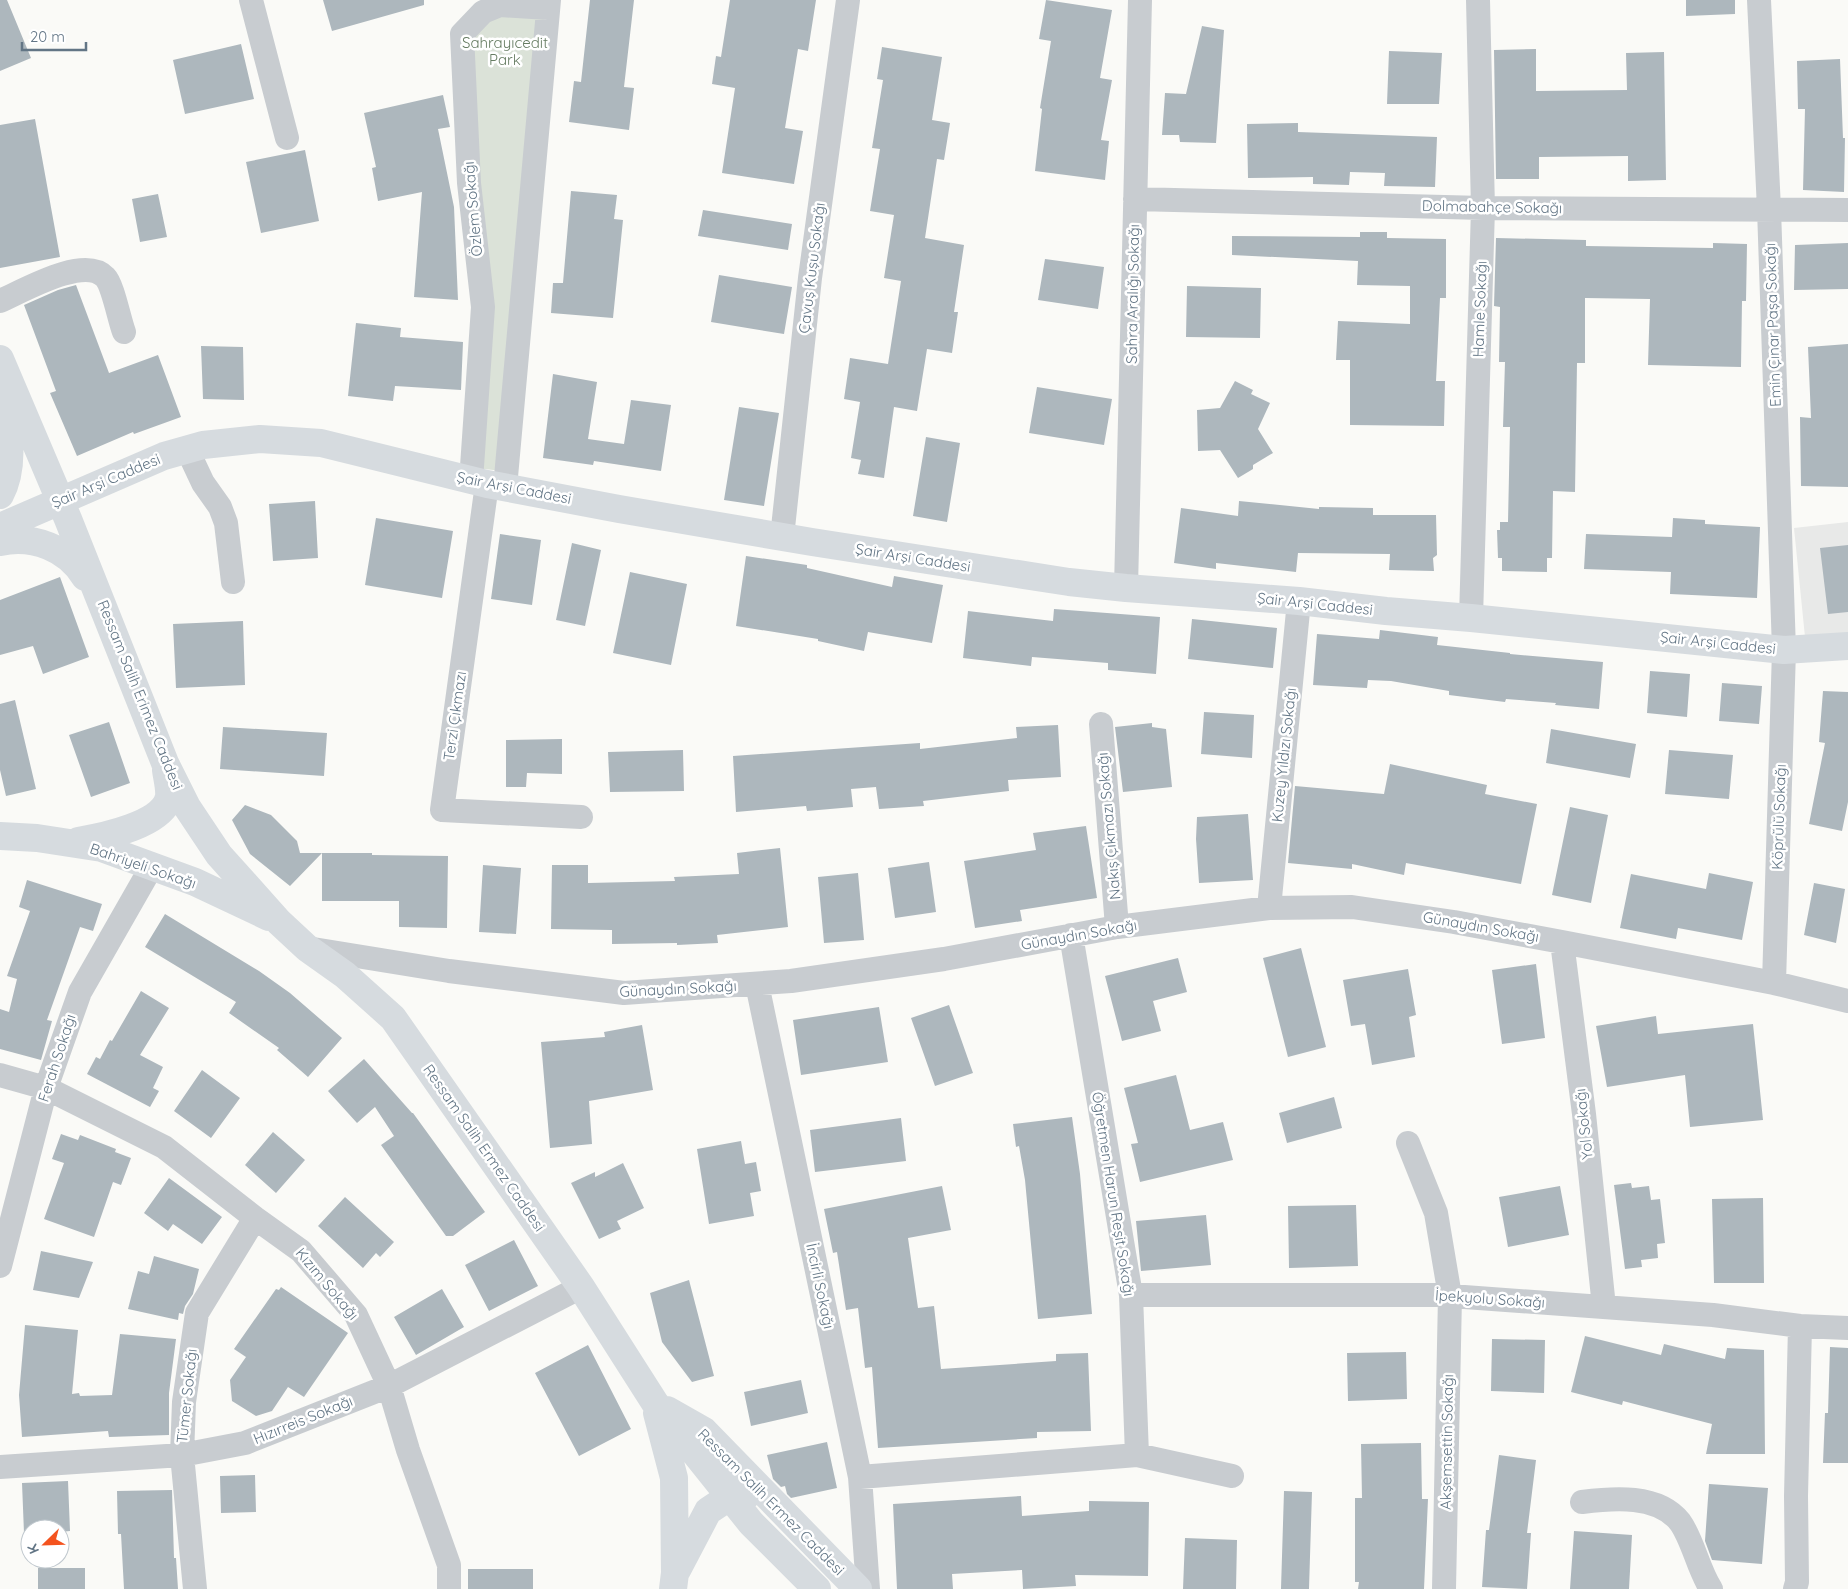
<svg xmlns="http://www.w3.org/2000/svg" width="1848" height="1589" font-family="Quicksand,sans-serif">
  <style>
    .built { fill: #e8e9e8 }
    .green { fill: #dbe2d8 }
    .building { fill: #adb7bd }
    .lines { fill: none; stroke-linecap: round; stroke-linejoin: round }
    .minor { stroke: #c8ccd0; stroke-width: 24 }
    .major { stroke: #d6dbdf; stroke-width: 28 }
    .labels { text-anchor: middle; stroke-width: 5; stroke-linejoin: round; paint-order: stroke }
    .park-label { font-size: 15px; fill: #667c62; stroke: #fff }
    .street-label { font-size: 15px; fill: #627585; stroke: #fff }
  </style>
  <rect width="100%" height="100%" fill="#fafaf7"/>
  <path class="built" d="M 1848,522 L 1848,634 L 1805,637 L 1794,528 Z"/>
  <path class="green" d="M 500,13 L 545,14 L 502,471 L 476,468 L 467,36 Z"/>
  <path class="building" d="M 0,0 L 7,0 L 31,58 L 0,71 Z
    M 323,0 L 424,0 L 424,5 L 332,31 Z
    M 590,0 L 634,0 L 624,87 L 634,88 L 629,130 L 569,122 L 574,81 L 581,82 Z
    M 730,0 L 816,0 L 808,51 L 798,49 L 785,128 L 803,131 L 794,184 L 722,173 L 735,88 L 712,84 L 716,56 L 721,57 Z
    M 1046,0 L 1112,10 L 1100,78 L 1112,80 L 1101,140 L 1109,141 L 1105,180 L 1035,171 L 1042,109 L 1040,108 L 1051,41 L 1039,39 Z
    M 1686,0 L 1735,0 L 1735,14 L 1686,16 Z
    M 1202,26 L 1224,30 L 1216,143 L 1180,142 L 1179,135 L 1162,135 L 1165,93 L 1186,94 Z
    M 241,44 L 254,99 L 185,114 L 173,60 Z
    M 882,47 L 942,57 L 932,120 L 950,123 L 944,160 L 937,159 L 925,238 L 964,245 L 954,312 L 958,312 L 952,353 L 927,349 L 917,411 L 894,407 L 884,478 L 858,474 L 861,460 L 851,458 L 860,402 L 844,399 L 850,358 L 888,364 L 901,281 L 884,278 L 894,215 L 870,211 L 880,149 L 872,148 L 883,80 L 877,79 Z
    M 1536,49 L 1536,91 L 1627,90 L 1626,53 L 1664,52 L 1666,180 L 1628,181 L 1628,156 L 1539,157 L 1539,179 L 1496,179 L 1494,50 Z
    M 1389,51 L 1442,53 L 1439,104 L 1387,104 Z
    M 1840,59 L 1843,138 L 1845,138 L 1844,192 L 1803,190 L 1805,109 L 1798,109 L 1797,61 Z
    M 443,95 L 450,127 L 438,129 L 454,207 L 458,300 L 414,297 L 422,192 L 378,201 L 372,168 L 376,167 L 364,113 Z
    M 35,119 L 60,257 L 0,268 L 0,125 Z
    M 1298,123 L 1298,132 L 1437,137 L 1435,187 L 1384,186 L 1385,173 L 1350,172 L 1349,185 L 1313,184 L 1313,177 L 1248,178 L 1247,124 Z
    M 305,150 L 319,221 L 261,233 L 246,162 Z
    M 571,191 L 617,195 L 614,219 L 623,220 L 613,318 L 551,313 L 553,283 L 563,283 Z
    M 158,194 L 167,237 L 140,242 L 132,199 Z
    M 703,210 L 792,224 L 788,250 L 698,236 Z
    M 1360,232 L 1387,232 L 1387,238 L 1446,239 L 1446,298 L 1440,298 L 1436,381 L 1445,381 L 1444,426 L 1350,425 L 1350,360 L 1336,360 L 1338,321 L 1410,324 L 1410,286 L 1357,285 L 1358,261 L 1232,255 L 1232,236 L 1360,237 Z
    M 1496,238 L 1586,240 L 1586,246 L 1713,248 L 1713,243 L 1747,244 L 1746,301 L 1742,301 L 1741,367 L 1648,365 L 1650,299 L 1585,298 L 1585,363 L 1577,363 L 1575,492 L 1553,491 L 1552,558 L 1547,558 L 1547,572 L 1502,571 L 1502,558 L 1498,558 L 1497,530 L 1500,530 L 1500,522 L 1508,522 L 1510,427 L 1503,427 L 1505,362 L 1499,362 L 1500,307 L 1494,306 Z
    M 1848,243 L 1848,289 L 1794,290 L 1795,245 Z
    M 1045,259 L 1104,267 L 1098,309 L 1038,300 Z
    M 719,275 L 792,287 L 784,334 L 711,322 Z
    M 76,285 L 109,373 L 158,355 L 181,417 L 134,434 L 133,432 L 77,456 L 50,393 L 56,391 L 24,305 L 58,290 Z
    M 1187,286 L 1261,288 L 1260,338 L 1186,337 Z
    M 356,323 L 401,328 L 400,337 L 463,342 L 461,390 L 395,386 L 393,401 L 348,396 Z
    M 1848,344 L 1848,487 L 1801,486 L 1800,417 L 1811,418 L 1808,347 Z
    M 201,346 L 243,347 L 244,400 L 203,399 Z
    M 553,374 L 597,382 L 588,439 L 624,444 L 631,400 L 671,405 L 661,471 L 594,461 L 593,465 L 543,458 Z
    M 1235,381 L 1253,390 L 1251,394 L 1270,403 L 1258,429 L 1273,453 L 1253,465 L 1253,469 L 1238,478 L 1220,450 L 1198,451 L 1197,410 L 1220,408 Z
    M 1037,387 L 1112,399 L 1104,445 L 1029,433 Z
    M 739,407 L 779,413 L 764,506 L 724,500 Z
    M 926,437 L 960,443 L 947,522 L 913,516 Z
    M 315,501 L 318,558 L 273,561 L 269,504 Z
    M 1239,501 L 1319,509 L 1319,507 L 1373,508 L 1373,515 L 1436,515 L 1437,555 L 1433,558 L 1434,571 L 1389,570 L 1390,554 L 1298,553 L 1296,572 L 1216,563 L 1216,569 L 1174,563 L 1181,508 L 1238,516 Z
    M 376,518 L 453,531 L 442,598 L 365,585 Z
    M 1673,518 L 1705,520 L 1705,524 L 1760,527 L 1757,598 L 1670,594 L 1671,572 L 1584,569 L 1586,534 L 1672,537 Z
    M 500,534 L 541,540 L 532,605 L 491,599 Z
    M 572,543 L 601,550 L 585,626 L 556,620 Z
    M 1848,545 L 1848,612 L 1828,614 L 1820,548 Z
    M 746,556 L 807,565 L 807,568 L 892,587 L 894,576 L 943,585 L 932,643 L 868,632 L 864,651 L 818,641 L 818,639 L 736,626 Z
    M 630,572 L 687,584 L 671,665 L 613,653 Z
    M 60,577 L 89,657 L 43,674 L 33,646 L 0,655 L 0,600 Z
    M 1054,609 L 1160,617 L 1156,674 L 1108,670 L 1108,663 L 1032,657 L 1031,666 L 963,658 L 968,611 L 1053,621 Z
    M 1192,619 L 1277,628 L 1273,668 L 1188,659 Z
    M 243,621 L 245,685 L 176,688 L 173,624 Z
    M 1380,630 L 1438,637 L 1437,645 L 1510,653 L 1510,654 L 1603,662 L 1599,709 L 1555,705 L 1556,703 L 1506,699 L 1505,702 L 1449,695 L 1449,691 L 1391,681 L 1368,680 L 1367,688 L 1313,685 L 1317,634 L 1379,639 Z
    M 1650,671 L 1690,674 L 1687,717 L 1647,713 Z
    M 1722,683 L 1762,686 L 1759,724 L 1719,721 Z
    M 1823,691 L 1848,692 L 1848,802 L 1842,831 L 1809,824 L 1825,743 L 1819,742 Z
    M 15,700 L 36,789 L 6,796 L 0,770 L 0,704 Z
    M 1204,712 L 1254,715 L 1252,758 L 1201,754 Z
    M 109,722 L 130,783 L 91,797 L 69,735 Z
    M 1152,723 L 1152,727 L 1166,729 L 1172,787 L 1123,792 L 1115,727 Z
    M 1058,725 L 1061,777 L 1008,780 L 1009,791 L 923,801 L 924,806 L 879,809 L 876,787 L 851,789 L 853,807 L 807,811 L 806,806 L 736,812 L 733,756 L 920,743 L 920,749 L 1017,738 L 1016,727 Z
    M 223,727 L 327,733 L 324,776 L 220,769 Z
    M 1551,729 L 1636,744 L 1630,778 L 1546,763 Z
    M 562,739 L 562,774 L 527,773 L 526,787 L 506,787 L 506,740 Z
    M 683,750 L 684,791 L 610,792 L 608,752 Z
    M 1669,750 L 1733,755 L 1729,799 L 1665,794 Z
    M 1390,764 L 1487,785 L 1485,794 L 1537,804 L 1521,884 L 1406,863 L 1404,875 L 1352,864 L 1352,869 L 1288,863 L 1295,786 L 1384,794 Z
    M 245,805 L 271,815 L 297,841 L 300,853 L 322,853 L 290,886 L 250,854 L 232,820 Z
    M 1570,807 L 1608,815 L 1591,903 L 1552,895 Z
    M 1248,814 L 1253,880 L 1199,883 L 1196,839 L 1197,817 Z
    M 1086,826 L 1097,898 L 1020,910 L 1022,921 L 975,928 L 964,861 L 1036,850 L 1033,833 Z
    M 780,848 L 788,927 L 717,935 L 718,943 L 677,945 L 677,943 L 612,944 L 612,930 L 551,929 L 552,865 L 588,865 L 588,883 L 675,881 L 674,877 L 739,874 L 737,853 Z
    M 322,853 L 372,853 L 372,855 L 448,856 L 447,928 L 399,927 L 399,901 L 322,901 Z
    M 929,862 L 936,912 L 895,918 L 888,868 Z
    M 483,865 L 521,868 L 516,934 L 479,932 Z
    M 858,873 L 864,940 L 824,943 L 818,877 Z
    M 1709,873 L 1753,882 L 1742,940 L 1678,928 L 1676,939 L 1620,928 L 1631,874 L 1706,889 Z
    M 27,880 L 102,904 L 93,931 L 80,927 L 47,1020 L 52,1021 L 41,1060 L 0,1049 L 0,1009 L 9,1012 L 17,979 L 7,976 L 30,911 L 19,907 Z
    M 1814,883 L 1845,889 L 1836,943 L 1804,935 Z
    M 165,914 L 259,971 L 290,993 L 342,1038 L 308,1077 L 277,1050 L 279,1048 L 229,1013 L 236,1002 L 145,947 Z
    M 1301,948 L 1326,1047 L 1288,1057 L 1263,958 Z
    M 1178,958 L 1187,992 L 1153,1001 L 1161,1031 L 1122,1041 L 1105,976 Z
    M 1536,964 L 1545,1038 L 1502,1044 L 1492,970 Z
    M 1408,969 L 1416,1015 L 1409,1017 L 1415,1057 L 1372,1065 L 1365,1024 L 1351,1026 L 1343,980 Z
    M 141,991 L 169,1008 L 140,1055 L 163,1067 L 153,1088 L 159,1091 L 150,1107 L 87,1074 L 96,1057 L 100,1059 L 110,1040 L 112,1041 Z
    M 949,1005 L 973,1073 L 935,1086 L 911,1018 Z
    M 879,1007 L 888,1062 L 801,1075 L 793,1020 Z
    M 1656,1016 L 1658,1034 L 1753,1024 L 1763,1120 L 1690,1127 L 1685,1075 L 1607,1087 L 1596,1026 Z
    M 642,1025 L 653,1090 L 589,1101 L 592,1144 L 550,1148 L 541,1042 L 605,1037 L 604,1032 Z
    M 364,1059 L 412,1113 L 413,1113 L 485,1212 L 453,1236 L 446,1236 L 381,1145 L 394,1136 L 375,1107 L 357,1123 L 328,1091 Z
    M 202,1070 L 240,1098 L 211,1138 L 174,1111 Z
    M 1176,1075 L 1190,1130 L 1223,1122 L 1233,1160 L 1140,1182 L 1131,1144 L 1138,1143 L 1124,1088 Z
    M 1334,1097 L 1342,1128 L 1287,1143 L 1279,1113 Z
    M 1072,1117 L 1080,1174 L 1092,1314 L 1038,1319 L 1025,1180 L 1019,1146 L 1016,1147 L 1013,1124 Z
    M 901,1118 L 906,1161 L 815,1172 L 810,1130 Z
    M 273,1132 L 305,1160 L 276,1193 L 245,1165 Z
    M 61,1134 L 78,1140 L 80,1135 L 116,1149 L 115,1152 L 131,1158 L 121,1185 L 113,1182 L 94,1237 L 44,1219 L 64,1163 L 52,1159 Z
    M 741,1141 L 745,1164 L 756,1162 L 761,1191 L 750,1193 L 754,1216 L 709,1224 L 697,1149 Z
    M 623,1163 L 644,1208 L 617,1221 L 621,1229 L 599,1239 L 571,1183 L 595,1172 L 595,1177 Z
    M 169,1178 L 222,1217 L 202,1244 L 173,1224 L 168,1231 L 144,1213 Z
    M 1631,1183 L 1632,1188 L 1649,1186 L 1651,1200 L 1660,1199 L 1665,1243 L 1657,1244 L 1658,1258 L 1641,1260 L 1642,1267 L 1625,1269 L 1614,1185 Z
    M 942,1186 L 951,1230 L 908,1238 L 918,1308 L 934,1306 L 941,1369 L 1056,1361 L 1056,1354 L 1088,1353 L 1091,1431 L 1037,1432 L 1037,1438 L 878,1448 L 872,1367 L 865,1368 L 858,1308 L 846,1310 L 837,1252 L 833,1253 L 824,1209 Z
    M 1560,1186 L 1569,1235 L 1508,1247 L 1499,1197 Z
    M 345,1197 L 394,1242 L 380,1257 L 376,1253 L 363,1268 L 318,1226 Z
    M 1763,1198 L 1764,1283 L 1714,1283 L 1712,1199 Z
    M 1356,1205 L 1358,1266 L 1289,1268 L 1288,1206 Z
    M 1206,1215 L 1211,1265 L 1141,1271 L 1136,1221 Z
    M 514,1240 L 538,1286 L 489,1311 L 465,1265 Z
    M 41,1251 L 93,1262 L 79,1298 L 33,1290 Z
    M 154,1256 L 199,1269 L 193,1294 L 185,1306 L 183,1314 L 179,1313 L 178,1320 L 128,1309 L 138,1271 L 149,1274 Z
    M 689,1280 L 714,1376 L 692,1382 L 662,1342 L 650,1293 Z
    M 281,1287 L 348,1333 L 304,1397 L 288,1387 L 272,1411 L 256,1416 L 232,1401 L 230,1380 L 246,1357 L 234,1349 L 276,1289 L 279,1290 Z
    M 442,1289 L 464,1327 L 416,1355 L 394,1317 Z
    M 25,1325 L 78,1330 L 72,1394 L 79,1393 L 80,1396 L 112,1395 L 120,1334 L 176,1339 L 169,1393 L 169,1435 L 109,1437 L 108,1431 L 22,1437 L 19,1395 Z
    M 1585,1336 L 1661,1355 L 1664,1344 L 1725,1359 L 1727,1348 L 1764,1350 L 1765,1454 L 1706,1454 L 1712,1424 L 1623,1401 L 1622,1405 L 1571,1392 Z
    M 1492,1339 L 1545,1340 L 1544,1393 L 1491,1391 Z
    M 588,1345 L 631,1429 L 579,1456 L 535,1373 Z
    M 1830,1347 L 1848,1348 L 1848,1463 L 1823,1463 L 1825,1413 L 1828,1413 Z
    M 1406,1352 L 1407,1399 L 1348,1401 L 1347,1353 Z
    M 801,1380 L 808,1413 L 751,1426 L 744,1392 Z
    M 827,1442 L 837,1488 L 791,1498 L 787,1494 L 785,1486 L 781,1487 L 773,1479 L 767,1455 Z
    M 1421,1443 L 1422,1499 L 1428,1499 L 1424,1589 L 1358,1589 L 1359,1582 L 1355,1582 L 1355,1498 L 1362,1498 L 1361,1444 Z
    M 1499,1455 L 1536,1460 L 1527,1533 L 1531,1533 L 1527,1589 L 1482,1587 L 1486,1530 L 1489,1530 Z
    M 255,1475 L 256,1512 L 221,1513 L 220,1476 Z
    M 68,1481 L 70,1531 L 60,1532 L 60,1529 L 30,1529 L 30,1533 L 24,1533 L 22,1483 Z
    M 1709,1484 L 1768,1488 L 1762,1564 L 1712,1560 L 1705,1541 Z
    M 172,1490 L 174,1558 L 176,1558 L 178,1589 L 124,1589 L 121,1534 L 118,1534 L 117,1491 Z
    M 1284,1491 L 1312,1492 L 1309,1589 L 1281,1589 Z
    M 1021,1496 L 1022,1516 L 1089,1511 L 1089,1501 L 1149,1502 L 1148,1576 L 1075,1575 L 1076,1586 L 1023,1589 L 1022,1570 L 952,1574 L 953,1589 L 897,1589 L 893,1504 Z
    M 1574,1531 L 1632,1535 L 1629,1589 L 1570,1589 Z
    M 1185,1538 L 1237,1540 L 1236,1589 L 1183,1589 Z
    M 38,1568 L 85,1568 L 85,1589 L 38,1589 Z
    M 468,1569 L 533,1569 L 533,1589 L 468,1589 Z"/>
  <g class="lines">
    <path class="minor" d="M 251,0 L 287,138
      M 1759,0 L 1769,209 L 1784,650 L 1774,983
      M 1135,199 L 1483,208 L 1848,210
      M 0,301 C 23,291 84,255 105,277 C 113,285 119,319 124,332
      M 187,449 L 203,483 L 220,507 L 226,523 L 233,582
      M 471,481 L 483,307 L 469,183 L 462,34 L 483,12 L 500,5 L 548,8
      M 487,484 L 442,810 L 581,817
      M 505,488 L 549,0
      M 782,537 L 810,278 L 848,0
      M 1126,588 L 1140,0
      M 1471,618 L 1483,208 L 1478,0
      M 1101,724 L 1117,927
      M 1269,908 L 1299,601
      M 1562,942 L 1584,1114 L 1604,1307
      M 307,948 L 449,971 L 624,993 L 791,981 L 944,959 L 1117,927 L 1269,908 L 1352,907 L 1454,922 L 1562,942 L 1774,983 L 1848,1001
      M 757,984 L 860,1477 L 868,1589
      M 0,1075 L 46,1088 L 164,1147 L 255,1218 L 301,1251 L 356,1315 L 389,1386 L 408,1450 L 449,1565 L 449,1589
      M 1408,1143 L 1436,1213 L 1450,1296 L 1444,1589
      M 0,1266 L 46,1088 L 80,992 L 152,866
      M 1131,1295 L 1437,1295 L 1713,1315 L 1800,1326 L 1848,1328
      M 1137,1455 L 1232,1476
      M 0,1467 L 182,1455 L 245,1443 L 389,1386 L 581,1287
      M 860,1477 L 1137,1455 L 1131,1295 L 1071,935
      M 1582,1502 C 1613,1498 1658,1494 1680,1522 C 1693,1540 1698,1569 1711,1589
      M 195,1589 L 182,1455 L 184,1402 L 197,1313 L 255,1218
      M 1795,1589 L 1797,1582 L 1796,1496 L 1800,1326"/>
    <path class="major" d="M 0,359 L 68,519 L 165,763 L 187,807 L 219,855 L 279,922 L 307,948 L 345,975 L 393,1018 L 581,1287 L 655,1403 L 751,1523 L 817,1589
      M 0,495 C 17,463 7,424 1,390
      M 0,527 L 164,456 L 203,445 L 260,439 L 321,443 L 487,484 L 619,509 L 812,542 L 1069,582 L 1126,588 L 1299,601 L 1386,611 L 1471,618 L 1784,650 L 1848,646
      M 0,542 C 33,535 68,548 85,577
      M 0,836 L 37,838 L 102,848 L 195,882 L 269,917
      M 78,841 C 102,837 163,825 169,797 C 170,788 167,778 166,770
      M 667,1410 L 704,1431 L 858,1589
      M 657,1413 L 674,1478 L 675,1573 L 673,1589
      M 677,1570 L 708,1511 L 729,1497 L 747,1495"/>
  </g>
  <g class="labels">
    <g class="park-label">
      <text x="505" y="48">Sahrayıcedit<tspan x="505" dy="17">Park</tspan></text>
    </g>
    <g class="street-label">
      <text transform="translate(1492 207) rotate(1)" y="5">Dolmabahçe Sokağı</text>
      <text transform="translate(473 209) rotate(-95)" y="5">Özlem Sokağı</text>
      <text transform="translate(812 268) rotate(-83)" y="5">Çavuş Kuşu Sokağı</text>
      <text transform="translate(1133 294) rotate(-89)" y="5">Sahra Aralığı Sokağı</text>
      <text transform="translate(1480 309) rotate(-88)" y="5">Hamle Sokağı</text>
      <text transform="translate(1773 325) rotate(-92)" y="5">Emin Çınar Paşa Sokağı</text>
      <text transform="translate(106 481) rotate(-23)" y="5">Şair Arşi Caddesi</text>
      <text transform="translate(514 488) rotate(11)" y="5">Şair Arşi Caddesi</text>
      <text transform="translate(913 558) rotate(9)" y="5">Şair Arşi Caddesi</text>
      <text transform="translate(1315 604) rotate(6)" y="5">Şair Arşi Caddesi</text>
      <text transform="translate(1718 643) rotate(6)" y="5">Şair Arşi Caddesi</text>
      <text transform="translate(140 695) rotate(68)" y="5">Ressam Salih Erimez Caddesi</text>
      <text transform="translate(455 716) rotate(-82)" y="5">Terzi Çıkmazı</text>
      <text transform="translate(1284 755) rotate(-84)" y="5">Kuzey Yıldızı Sokağı</text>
      <text transform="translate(1779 817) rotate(-88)" y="5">Köprülü Sokağı</text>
      <text transform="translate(1109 826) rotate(-95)" y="5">Nakış Çıkmazı Sokağı</text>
      <text transform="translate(143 866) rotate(19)" y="5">Bahriyeli Sokağı</text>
      <text transform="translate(1481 927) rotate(10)" y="5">Günaydın Sokağı</text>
      <text transform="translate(1079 935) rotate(-10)" y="5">Günaydın Sokağı</text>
      <text transform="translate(678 989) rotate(-3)" y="5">Günaydın Sokağı</text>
      <text transform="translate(57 1058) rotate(-72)" y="5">Ferah Sokağı</text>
      <text transform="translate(1584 1124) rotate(-96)" y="5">Yol Sokağı</text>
      <text transform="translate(484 1148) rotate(55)" y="5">Ressam Salih Ermez Caddesi</text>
      <text transform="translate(1113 1194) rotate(81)" y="5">Öğretmen Harun Reşit Sokağı</text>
      <text transform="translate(327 1284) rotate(50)" y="5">Kızım Sokağı</text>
      <text transform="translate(820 1286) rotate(78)" y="5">İncirli Sokağı</text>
      <text transform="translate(1490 1299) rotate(4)" y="5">İpekyolu Sokağı</text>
      <text transform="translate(187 1396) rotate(-84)" y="5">Tümer Sokağı</text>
      <text transform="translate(303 1420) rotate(-22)" y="5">Hızırreis Sokağı</text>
      <text transform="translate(1447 1442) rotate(-89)" y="5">Akşemsettin Sokağı</text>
      <text transform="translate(771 1502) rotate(45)" y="5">Ressam Salih Ermez Caddesi</text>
    </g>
  </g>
  <g transform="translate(45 1544) rotate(247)"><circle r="24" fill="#ffffff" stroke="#c0c8ce"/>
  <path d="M0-4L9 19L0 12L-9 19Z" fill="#f4531e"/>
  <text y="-8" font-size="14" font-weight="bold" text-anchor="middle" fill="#627585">K</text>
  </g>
  <path d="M22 42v8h64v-8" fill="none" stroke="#627585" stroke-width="2.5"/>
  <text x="30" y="42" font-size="15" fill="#627585" stroke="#ffffff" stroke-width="4" paint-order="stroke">20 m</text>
</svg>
